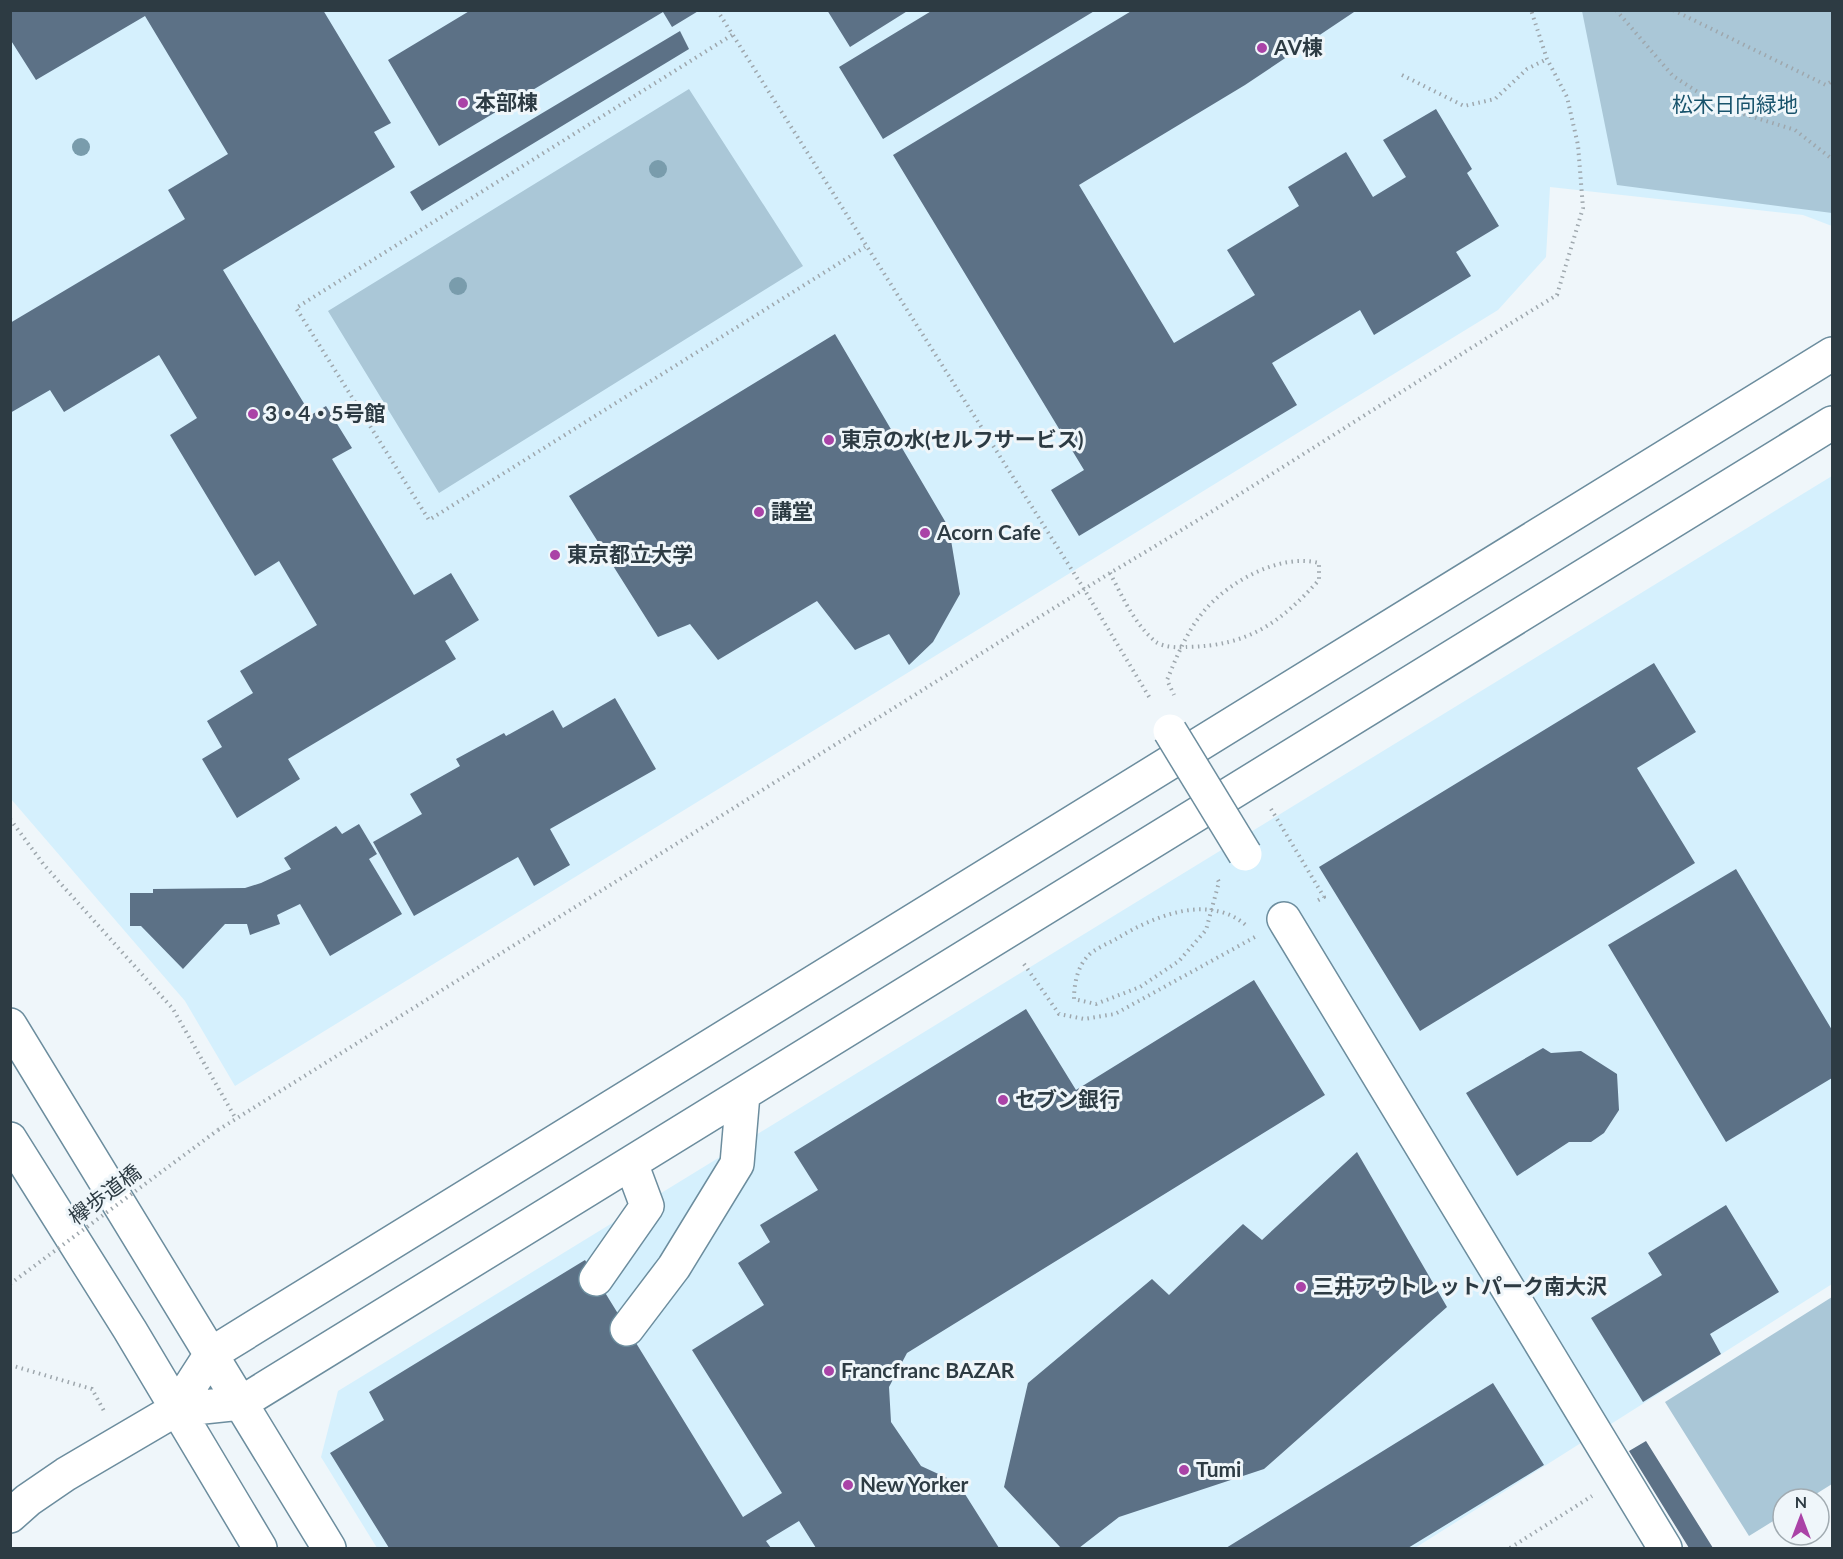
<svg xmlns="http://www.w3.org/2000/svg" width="1843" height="1559" font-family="Lato,'Noto Sans JP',sans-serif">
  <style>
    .built { fill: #d5f0fd }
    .green { fill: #aac7d7 }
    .building { fill: #5c7186 }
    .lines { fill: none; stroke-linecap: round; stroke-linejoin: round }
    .minor-casing { stroke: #6c8d9e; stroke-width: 36 }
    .path { stroke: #9ea7ad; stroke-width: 4; stroke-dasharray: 1.5 4.5; stroke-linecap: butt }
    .minor { stroke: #fff; stroke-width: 33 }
    .minor-bridge-casing { stroke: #6c8d9e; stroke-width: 36; stroke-linecap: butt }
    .path-bridge { stroke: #9ea7ad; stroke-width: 4; stroke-dasharray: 1.5 4.5; stroke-linecap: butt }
    .minor-bridge { stroke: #fff; stroke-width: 33 }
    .tree { fill: #799cac }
    .poi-dot { fill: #aa43a7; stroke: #eff6fa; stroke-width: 2 }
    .labels { text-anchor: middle; stroke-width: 6; stroke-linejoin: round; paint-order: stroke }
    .poi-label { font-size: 21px; font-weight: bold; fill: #2d3b43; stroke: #eff6fa; text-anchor: start }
    .park-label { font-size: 21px; fill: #18536c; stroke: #eff6fa }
    .street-label { font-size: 21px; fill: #2d3b43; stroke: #eff6fa }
  </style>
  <rect width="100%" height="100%" fill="#eff6fa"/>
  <path class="built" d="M 10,11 L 1832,11 L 1832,226 L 1803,215 L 1550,187 L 1546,257 L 1498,310 L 235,1086 L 185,1001 L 11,799 Z
    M 1832,476 L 1832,1284 L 1415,1548 L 377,1548 L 321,1457 L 338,1391 Z"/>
  <path class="green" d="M 1582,11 L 1832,11 L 1832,213 L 1617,185 Z
    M 689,89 L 803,266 L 439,493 L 328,311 Z
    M 1832,1297 L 1832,1484 L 1808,1499 L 1783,1499 L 1783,1515 L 1749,1536 L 1665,1402 Z"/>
  <path class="building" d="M 10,10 L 323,10 L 391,123 L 374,132 L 395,167 L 223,270 L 311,415 L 326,406 L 352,448 L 332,459 L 414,595 L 451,573 L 479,620 L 445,641 L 456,659 L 288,759 L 300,779 L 237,818 L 202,759 L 222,747 L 207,721 L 253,693 L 240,671 L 317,625 L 279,561 L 255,576 L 170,435 L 197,418 L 159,355 L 64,412 L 50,390 L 10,413 L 10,323 L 185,219 L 168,190 L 228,154 L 145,16 L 36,80 L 10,39 Z
    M 471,10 L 700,10 L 672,27 L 663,12 L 439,146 L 388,60 Z
    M 827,10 L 909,10 L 850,47 Z
    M 933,10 L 1096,10 L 883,139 L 839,67 Z
    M 1133,10 L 1357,10 L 1245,85 L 1079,185 L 1174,343 L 1255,295 L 1227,250 L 1299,206 L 1288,187 L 1346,152 L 1373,197 L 1406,177 L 1383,140 L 1436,109 L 1472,169 L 1467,173 L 1499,226 L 1456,252 L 1471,276 L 1374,335 L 1360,310 L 1272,363 L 1297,405 L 1079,536 L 1051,490 L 1084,470 L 893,155 Z
    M 680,31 L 689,49 L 422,211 L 410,192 Z
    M 835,334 L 949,528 L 960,594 L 933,642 L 909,665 L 889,634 L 855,650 L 817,601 L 718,660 L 690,624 L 658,637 L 569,496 Z
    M 1654,663 L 1696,732 L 1637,768 L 1695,863 L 1420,1031 L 1319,867 Z
    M 615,698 L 656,769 L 550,829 L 570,865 L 534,886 L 518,857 L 414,916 L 373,842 L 422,814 L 410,794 L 460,766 L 456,759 L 504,733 L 506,736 L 553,710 L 563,728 Z
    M 359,824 L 377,854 L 369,859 L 402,914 L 330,956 L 300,904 L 277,915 L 280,924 L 250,935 L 247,924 L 225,924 L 183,969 L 141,926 L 130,926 L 130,893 L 153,893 L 153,889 L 245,888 L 261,883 L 291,869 L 284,858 L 336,826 L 342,834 Z
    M 1736,869 L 1832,1030 L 1832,1078 L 1726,1142 L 1608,945 Z
    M 1254,980 L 1325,1095 L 907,1353 L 889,1387 L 891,1422 L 921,1466 L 958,1483 L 999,1548 L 816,1548 L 799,1521 L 766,1541 L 771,1548 L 389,1548 L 330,1453 L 384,1420 L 369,1392 L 585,1260 L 743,1517 L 782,1493 L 692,1350 L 764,1305 L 738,1263 L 770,1242 L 760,1225 L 818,1190 L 794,1152 L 1026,1009 L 1076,1090 Z
    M 1543,1048 L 1551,1053 L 1581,1051 L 1617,1074 L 1619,1110 L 1604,1133 L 1591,1142 L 1569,1142 L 1517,1176 L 1466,1093 Z
    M 1357,1152 L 1447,1307 L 1264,1469 L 1119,1517 L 1079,1548 L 1061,1548 L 1004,1487 L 1028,1383 L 1152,1279 L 1169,1295 L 1243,1224 L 1262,1240 Z
    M 1726,1205 L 1779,1292 L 1710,1334 L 1721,1354 L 1643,1402 L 1591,1318 L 1662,1275 L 1648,1253 Z
    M 1493,1383 L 1544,1465 L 1408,1548 L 1226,1548 Z
    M 1646,1441 L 1713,1548 L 1689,1548 L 1629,1451 Z"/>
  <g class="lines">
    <g class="minor-casing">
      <path id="minor" d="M 1284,919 L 1665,1548
        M 10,1025 L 329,1548
        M 10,1139 L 130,1330 L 260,1548
        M 596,1279 L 647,1206 L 631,1163
        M 627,1329 L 674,1267 L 737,1164 L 743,1094
        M 175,1410 L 211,1354 L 1832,354
        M 10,1516 L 28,1500 L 66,1474 L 175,1410 L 241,1403 L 1832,423"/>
    </g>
    <path class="path" d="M 717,10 L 1084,589 L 1151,700
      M 1616,10 L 1673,76 L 1721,107 L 1795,130 L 1832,159
      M 1673,10 L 1826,85 L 1832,81
      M 732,35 L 296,308 L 429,520 L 865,247
      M 1402,75 L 1464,106 L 1495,99 L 1527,69 L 1547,59
      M 1110,573 C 1122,596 1135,625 1156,642 C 1163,647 1179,648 1187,647 C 1248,646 1280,623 1319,580 L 1319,563 C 1281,553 1229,581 1204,611 C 1187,631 1177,656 1167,680 L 1174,695
      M 1271,809 L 1324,897 L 1315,902
      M 10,819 L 44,865 L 173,1009 L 236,1119
      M 1218,880 L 1219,882 L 1206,930 L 1179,961 L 1140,987 L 1096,1004 L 1074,999 C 1074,985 1077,967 1088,956 C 1094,949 1107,944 1116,939 C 1154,916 1210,892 1248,927
      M 1024,964 L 1059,1014 L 1084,1019 L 1115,1014 L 1255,937
      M 218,1130 L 1110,573 C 1261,484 1407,386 1557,295 L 1583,208 L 1578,145 L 1567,97 L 1547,59 L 1531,10
      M 10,1365 L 92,1389 L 104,1411
      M 1510,1548 L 1592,1496"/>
    <use href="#minor" class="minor"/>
    <g class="minor-bridge-casing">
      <path id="minor-bridge" d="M 1170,731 L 1245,854"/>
    </g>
    <path class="path-bridge" d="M 10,1284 L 218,1130"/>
    <use href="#minor-bridge" class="minor-bridge"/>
  </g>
  <g class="tree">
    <circle cx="81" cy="147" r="9"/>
    <circle cx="658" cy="169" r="9"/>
    <circle cx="458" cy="286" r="9"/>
  </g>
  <g class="poi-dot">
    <circle cx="1262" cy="48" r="6"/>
    <circle cx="463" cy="103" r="6"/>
    <circle cx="253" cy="414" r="6"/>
    <circle cx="829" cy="440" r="6"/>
    <circle cx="759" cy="512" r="6"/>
    <circle cx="925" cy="533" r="6"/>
    <circle cx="555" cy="555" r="6"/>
    <circle cx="1003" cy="1100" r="6"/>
    <circle cx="1301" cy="1287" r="6"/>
    <circle cx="829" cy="1371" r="6"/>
    <circle cx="1184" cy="1470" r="6"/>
    <circle cx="848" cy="1485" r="6"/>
  </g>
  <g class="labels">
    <g class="poi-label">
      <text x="1274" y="55">AV棟</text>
      <text x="475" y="110">本部棟</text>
      <text x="265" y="421">3・4・5号館</text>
      <text x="841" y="447">東京の水(セルフサービス)</text>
      <text x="771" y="519">講堂</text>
      <text x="937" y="540">Acorn Cafe</text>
      <text x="567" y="562">東京都立大学</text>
      <text x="1015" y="1107">セブン銀行</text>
      <text x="1313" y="1294">三井アウトレットパーク南大沢</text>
      <text x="841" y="1378">Francfranc BAZAR</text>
      <text x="1196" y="1477">Tumi</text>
      <text x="860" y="1492">New Yorker</text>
    </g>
    <g class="park-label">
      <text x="1735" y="112">松木日向緑地</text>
    </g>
    <g class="street-label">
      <text transform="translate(105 1195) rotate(-37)" y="7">欅歩道橋</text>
    </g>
  </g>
  <rect width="1843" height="1559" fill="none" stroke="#2d3b43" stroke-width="24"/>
  <g transform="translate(1801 1517)"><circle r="28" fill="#eff6fa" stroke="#a1abb1" stroke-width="1.5"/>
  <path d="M0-4.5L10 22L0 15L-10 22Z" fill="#aa43a7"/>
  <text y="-9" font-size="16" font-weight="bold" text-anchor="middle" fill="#2d3b43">N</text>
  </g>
</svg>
